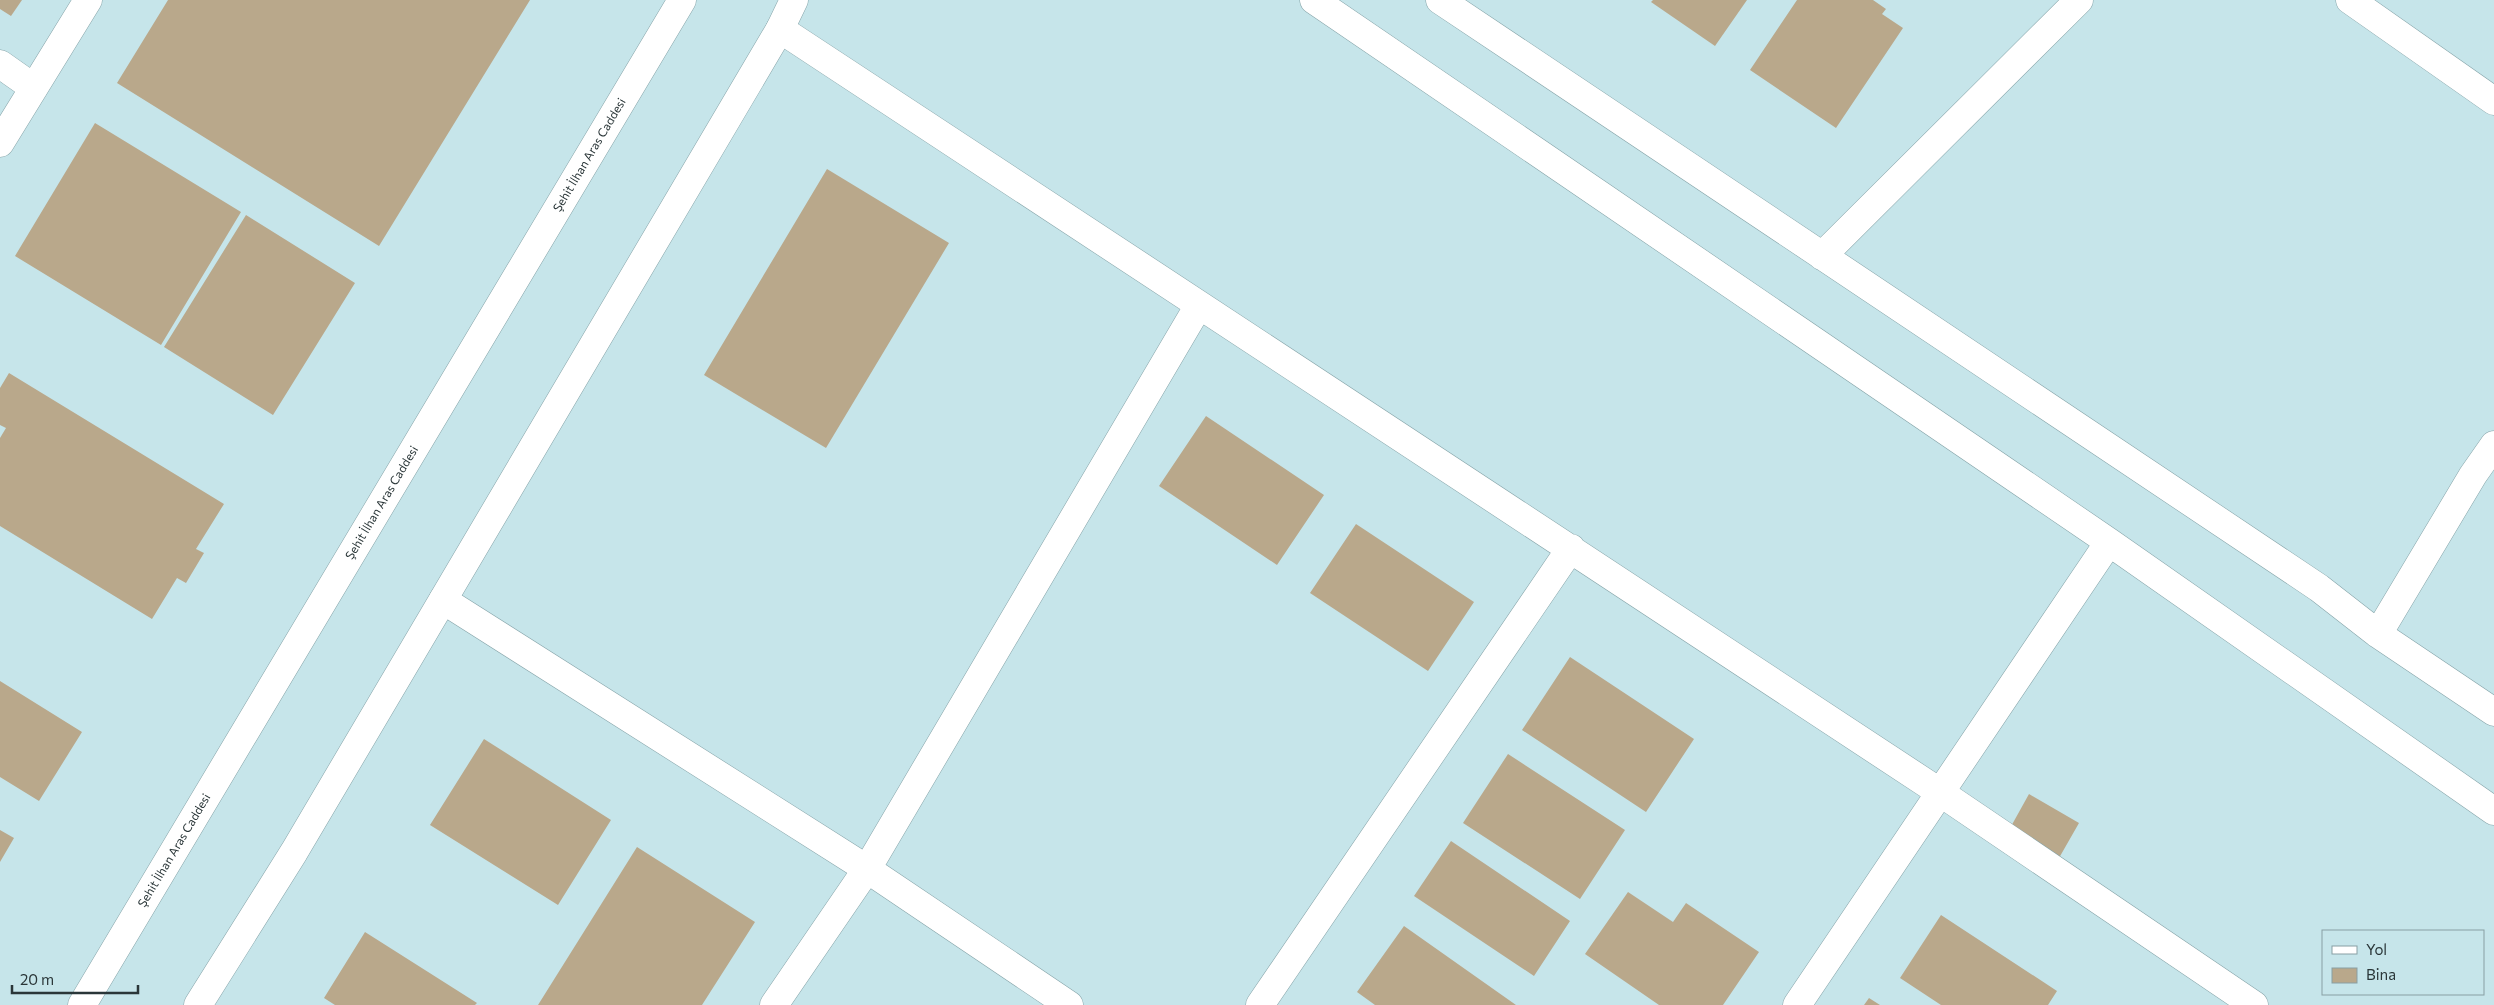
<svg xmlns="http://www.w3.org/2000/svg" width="2494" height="1005" font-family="Commissioner,sans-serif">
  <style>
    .building { fill: #b9a88b }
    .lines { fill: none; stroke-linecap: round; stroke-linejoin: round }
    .street-casing { stroke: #86a4a9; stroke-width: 29 }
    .secondary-casing { stroke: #86a4a9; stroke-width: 29 }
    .street { stroke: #fff; stroke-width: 28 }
    .secondary { stroke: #fff; stroke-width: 28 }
    .labels { text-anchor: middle; stroke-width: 4; stroke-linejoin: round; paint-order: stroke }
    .street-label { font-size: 12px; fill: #2a3638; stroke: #c6e5ea }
  </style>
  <rect width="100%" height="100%" fill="#c6e5ea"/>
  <path class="building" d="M 0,0 L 22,0 L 11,16 L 0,9 Z
    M 168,0 L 530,0 L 379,246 L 117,83 Z
    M 1653,0 L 1747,0 L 1715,46 L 1651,2 Z
    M 1797,0 L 1873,0 L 1886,9 L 1882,14 L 1903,28 L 1836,128 L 1750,70 Z
    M 95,123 L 241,212 L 161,345 L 15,256 Z
    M 827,169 L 949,243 L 826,448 L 704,375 Z
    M 246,215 L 355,283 L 273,415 L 164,347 Z
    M 9,373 L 224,504 L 196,549 L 204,553 L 186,583 L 177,578 L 152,619 L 0,526 L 0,438 L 6,428 L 0,425 L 0,388 Z
    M 1206,416 L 1324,495 L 1277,565 L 1159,486 Z
    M 1356,524 L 1474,602 L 1428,671 L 1310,593 Z
    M 1570,657 L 1694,739 L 1646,812 L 1522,730 Z
    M 0,681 L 82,732 L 39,801 L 0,777 Z
    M 484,739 L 611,820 L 558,905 L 430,825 Z
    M 1508,754 L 1625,830 L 1580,899 L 1463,823 Z
    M 2029,794 L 2079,823 L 2059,858 L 2009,830 Z
    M 0,830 L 14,838 L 0,862 Z
    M 1451,841 L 1570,921 L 1534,976 L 1414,896 Z
    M 637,847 L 755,922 L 702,1005 L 538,1005 Z
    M 1628,892 L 1673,922 L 1686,903 L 1759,952 L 1723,1005 L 1659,1005 L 1585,954 Z
    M 1941,915 L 2057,991 L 2048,1005 L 1941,1005 L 1900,978 Z
    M 1404,926 L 1516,1005 L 1375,1005 L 1357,992 Z
    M 365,932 L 477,1003 L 475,1005 L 335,1005 L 324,998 Z
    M 1869,998 L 1880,1005 L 1864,1005 Z"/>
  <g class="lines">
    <g class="street-casing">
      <path id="street" d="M 1314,0 L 2109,542 L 2494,811
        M 1440,0 L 2319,588 L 2378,634 L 2494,712
        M 2350,0 L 2494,101
        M 780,29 L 1941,793 L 2254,1005
        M 0,64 L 34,88
        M 0,143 L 88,0
        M 1822,256 L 2079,0
        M 443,600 L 867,869 L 1069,1005
        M 2378,634 L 2473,475 L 2494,445
        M 774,1005 L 867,869 L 1199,305
        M 1260,1005 L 1571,548
        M 1797,1005 L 2109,542"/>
    </g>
    <g class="secondary-casing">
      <g id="secondary">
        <path id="s1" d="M 82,1005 L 682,0"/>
        <path d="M 198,1005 L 294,852 L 780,29 L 794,0"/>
      </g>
    </g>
    <use href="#street" class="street"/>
    <use href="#secondary" class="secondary"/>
  </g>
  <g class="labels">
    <g class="street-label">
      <text dy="4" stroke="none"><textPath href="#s1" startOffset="990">Şehit İlhan Aras Caddesi</textPath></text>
      <text dy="4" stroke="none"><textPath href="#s1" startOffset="585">Şehit İlhan Aras Caddesi</textPath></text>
      <text dy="4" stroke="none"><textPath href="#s1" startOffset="180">Şehit İlhan Aras Caddesi</textPath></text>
    </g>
  </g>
  <rect x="2322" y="930" width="162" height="65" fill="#c6e5ea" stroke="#889fa3"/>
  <rect x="2332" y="946" width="25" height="8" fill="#ffffff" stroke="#889fa3"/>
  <text x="2366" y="955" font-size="15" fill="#2a3638">Yol</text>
  <rect x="2332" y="968" width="25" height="15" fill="#b9a88b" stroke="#889fa3"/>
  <text x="2366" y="980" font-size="15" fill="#2a3638">Bina</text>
  <path d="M12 985v8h126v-8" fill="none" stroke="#2a3638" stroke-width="2.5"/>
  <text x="20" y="985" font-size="15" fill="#2a3638" stroke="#c6e5ea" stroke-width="4" paint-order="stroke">20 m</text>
</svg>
